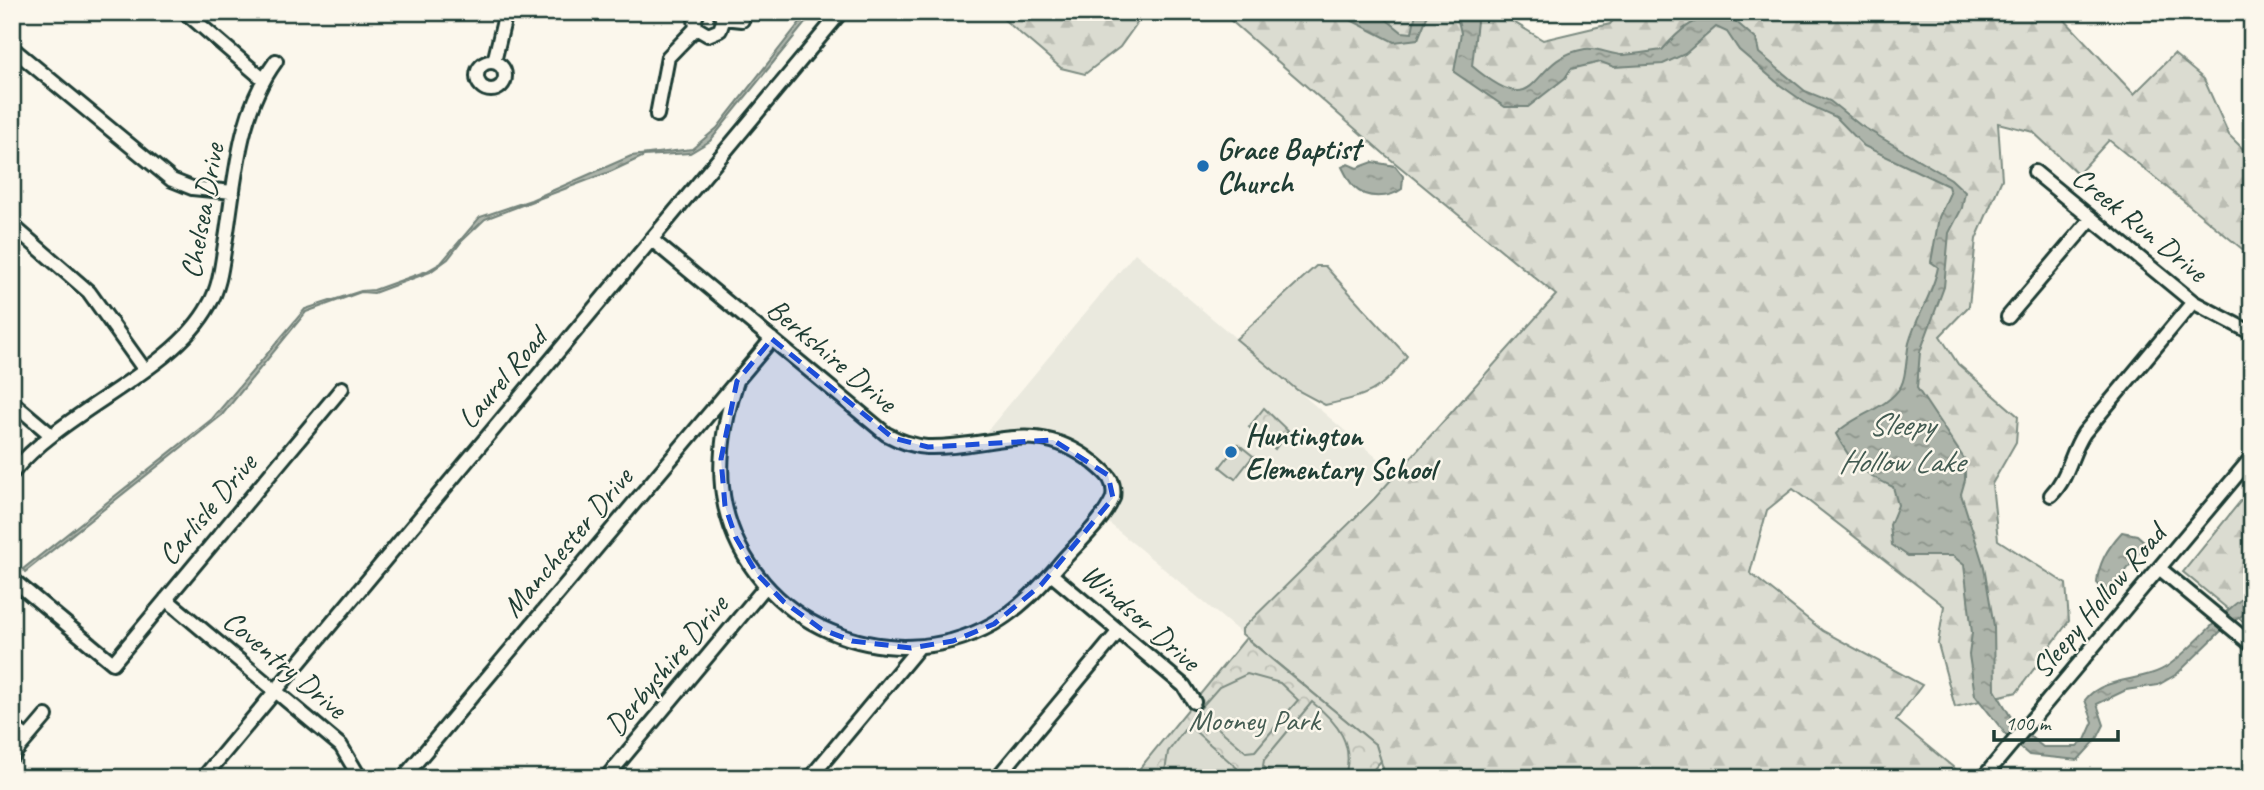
<svg xmlns="http://www.w3.org/2000/svg" width="2264" height="790" font-family="Caveat,sans-serif">
  <style>
    .built { fill: #eae9de }
    .forest { fill: url(#forest-firs); stroke: #7d8c82; stroke-width: 2 }
    .park { fill: url(#park-crowns); stroke: #7d8c82; stroke-width: 2 }
    .pitch { fill: #dbdcd1; stroke: #7d8c82; stroke-width: 2 }
    .water { fill: url(#water-ripples); stroke: #74847b; stroke-width: 2 }
    .lines { fill: none; stroke-linecap: round; stroke-linejoin: round }
    .minor-casing { stroke: #1f3d34; stroke-width: 18 }
    .minor { stroke: #fbf7ec; stroke-width: 12 }
    .marked { fill: #1d4ed8; fill-opacity: 0.2; stroke: #1d4ed8; stroke-width: 5; stroke-dasharray: 14 9; stroke-linejoin: round }
    .poi-dot { fill: #1f6fb2; stroke: #fbf7ec; stroke-width: 2.5 }
    .labels { text-anchor: middle; stroke-width: 5; stroke-linejoin: round; paint-order: stroke }
    .poi-label { font-size: 30px; font-weight: bold; fill: #1f3d34; stroke: #fbf7ec; text-anchor: start }
    .street-label { font-size: 30px; fill: #1f3d34; stroke: #fbf7ec }
    .park-label { font-size: 30px; fill: #455d53; stroke: #fbf7ec }
    .water-label { font-size: 32px; font-style: italic; fill: #425b52; stroke: #fbf7ec }
  </style>
  <defs>
    <pattern id="forest-firs" width="22" height="20" patternUnits="userSpaceOnUse" patternTransform="scale(1.75)"><rect width="22" height="20" fill="#dbdcd1"/><path d="M5 1l3.5 6h-7zM16 11l3.5 6h-7z" fill="#bcbeb4"/></pattern>
    <pattern id="park-crowns" width="20" height="18" patternUnits="userSpaceOnUse" patternTransform="scale(1.75)"><rect width="20" height="18" fill="#dbdcd1"/><path d="M2 6a3 3 0 1 1 6 0M12 15a3 3 0 1 1 6 0" fill="none" stroke="#bcbeb4"/></pattern>
    <pattern id="water-ripples" width="26" height="14" patternUnits="userSpaceOnUse" patternTransform="scale(1.75)"><rect width="26" height="14" fill="#adb4aa"/><path d="M2 4q2-2 4 0t4 0M15 11q2-2 4 0t4 0" fill="none" stroke="#8c948b"/></pattern>
  </defs>
  <rect width="100%" height="100%" fill="#fbf7ec"/>
  <filter id="ink" filterUnits="userSpaceOnUse"><feTurbulence type="fractalNoise" baseFrequency=".0143" numOctaves="2"/><feDisplacementMap in="SourceGraphic" scale="14" xChannelSelector="R" yChannelSelector="G"/><feConvolveMatrix kernelMatrix="1 2 1 2 8 2 1 2 1" color-interpolation-filters="sRGB"/></filter>
  <g filter="url(#ink)">
    <path class="built" d="M 1135,253 L 1396,474 L 1242,629 L 1242,634 L 1104,519 L 1119,500 L 1119,482 L 1112,470 L 1079,442 L 1050,432 L 983,436 Z"/>
    <path class="forest" d="M 995,12 L 1145,12 L 1120,47 L 1085,74 L 1061,68 Z
      M 1221,12 L 1497,12 L 1543,40 L 1610,24 L 1620,12 L 2066,12 L 2062,17 L 2134,94 L 2174,54 L 2204,79 L 2229,135 L 2252,158 L 2252,257 L 2109,140 L 2078,174 L 2033,132 L 1998,123 L 2002,179 L 1976,239 L 1969,306 L 1940,336 L 1958,364 L 2018,416 L 2016,442 L 1992,484 L 1998,540 L 2066,584 L 2069,621 L 2017,692 L 1955,707 L 1938,644 L 1944,606 L 1793,489 L 1767,510 L 1750,573 L 1823,631 L 1922,685 L 1896,720 L 1959,772 L 1953,778 L 1393,778 L 1385,775 L 1376,745 L 1242,634 L 1242,629 L 1374,499 L 1556,295 L 1383,153 Z
      M 2252,487 L 2252,629 L 2183,572 Z"/>
    <path class="park" d="M 1264,408 L 1288,431 L 1275,449 L 1249,427 Z
      M 1238,444 L 1253,456 L 1235,479 L 1220,467 Z
      M 1246,638 L 1376,745 L 1381,761 L 1366,778 L 1132,778 Z"/>
    <path class="pitch" d="M 1316,266 L 1325,266 L 1407,356 C 1382,392 1366,396 1325,405 L 1297,390 L 1236,339 Z
      M 1247,674 L 1280,683 L 1298,700 L 1255,751 L 1246,752 L 1198,711 L 1219,687 Z
      M 1312,702 C 1337,722 1356,745 1344,778 L 1277,778 L 1263,766 L 1264,760 Z
      M 1188,725 L 1237,768 L 1234,778 L 1164,778 L 1168,752 Z"/>
    <path class="water" d="M 808,12 L 814,12 L 710,141 L 690,153 L 644,156 L 612,171 L 485,219 L 462,241 L 448,259 L 430,272 L 374,293 L 361,292 L 306,312 L 222,415 L 25,572 L 23,569 L 212,419 L 305,309 L 361,291 L 374,290 L 427,271 L 441,263 L 480,217 L 531,200 L 631,156 L 692,149 L 717,128 Z
      M 1335,12 L 1382,16 L 1402,32 L 1412,33 L 1416,12 L 1429,12 L 1418,39 L 1394,42 Z
      M 1456,12 L 1478,12 L 1472,66 C 1545,127 1524,59 1585,49 C 1597,47 1611,55 1623,55 C 1636,54 1649,52 1662,50 C 1682,27 1695,17 1726,13 L 1756,39 L 1759,53 L 1805,91 L 1830,101 L 1860,125 L 1951,179 L 1965,192 L 1962,208 L 1949,233 L 1944,287 L 1920,352 L 1917,388 L 1965,460 L 1965,480 L 1961,494 L 1984,567 L 1994,626 L 1995,690 L 2015,724 L 2043,747 L 2077,747 L 2085,740 L 2093,722 L 2085,700 C 2104,675 2145,683 2169,665 C 2199,643 2220,612 2252,592 L 2252,608 L 2221,631 L 2177,674 L 2158,685 L 2126,690 L 2097,704 L 2104,725 L 2097,739 L 2078,760 L 2029,755 L 2008,737 L 1975,695 L 1969,655 L 1972,633 L 1964,565 L 1953,556 L 1908,556 L 1892,545 L 1890,525 L 1898,505 L 1893,487 C 1863,473 1852,465 1836,434 C 1850,417 1888,409 1901,386 C 1907,375 1906,355 1909,343 C 1916,316 1933,295 1938,267 L 1931,262 L 1939,217 L 1950,193 L 1948,186 L 1864,146 L 1836,117 L 1807,104 L 1780,85 L 1739,50 L 1727,32 L 1716,27 L 1685,54 L 1663,64 L 1614,67 L 1601,62 L 1571,69 L 1565,78 L 1528,107 L 1505,107 L 1454,72 L 1461,33 Z
      M 1373,162 L 1395,166 L 1403,176 L 1402,189 C 1390,198 1366,200 1354,187 C 1350,183 1345,173 1342,167 L 1348,164 L 1357,168 Z
      M 2122,532 L 2137,535 L 2146,543 L 2118,582 L 2104,591 L 2097,583 C 2098,564 2109,546 2122,532 Z"/>
    <g class="lines">
      <g class="minor-casing">
        <path id="minor" d="M 185,12 L 263,79
          M 698,12 L 695,19 L 696,28 L 708,35 L 720,30 L 723,21 L 720,12
          M 723,18 L 742,20 L 744,12
          M 12,48 L 172,180 L 192,188 L 233,192
          M477 76a14 14 0 1 1 28 0a14 14 0 1 1-28 0Z
          M 494,62 L 506,12
          M 657,115 L 668,57 L 696,28
          M 2035,172 L 2193,302 L 2252,333
          M 12,225 L 89,292 L 144,369
          M 652,240 L 886,434 C 899,441 913,446 927,447 C 993,449 1034,416 1094,463 C 1106,473 1116,480 1113,498 C 1103,521 1080,541 1063,560 C 1043,584 1021,608 993,624 C 889,682 752,625 725,506 C 716,465 724,421 737,381
          M 2008,317 L 2091,219
          M 12,402 L 50,434
          M 12,473 C 65,408 172,373 209,305 C 221,285 222,261 226,238 C 236,176 238,113 276,61
          M 2051,495 C 2069,477 2070,454 2084,433 L 2193,302
          M 2159,568 L 2252,645
          M 1051,574 L 1184,686 L 1194,702
          M 12,579 L 113,663 L 342,388
          M 166,599 L 341,746 L 360,778
          M 12,725 L 27,738
          M 12,756 L 46,716
          M 203,778 L 841,12
          M 403,778 L 772,339
          M 606,778 L 766,586
          M 810,778 L 919,647
          M 997,778 L 1119,631
          M 1983,778 L 2252,457"/>
      </g>
      <use href="#minor" class="minor"/>
    </g>
  </g>
  <path class="marked" d="M 772,339 L 893,438 L 928,447 L 1053,440 L 1108,475 L 1113,498 L 1041,585 L 994,624 L 953,641 L 911,648 L 852,641 L 821,629 L 784,602 L 757,574 L 736,538 L 725,506 L 721,459 L 737,381 Z"/>
  <g class="poi-dot">
    <circle cx="1203" cy="166" r="7"/>
    <circle cx="1231" cy="452" r="7"/>
  </g>
  <g class="labels">
    <g class="poi-label">
      <text x="1217" y="159">Grace Baptist<tspan x="1217" dy="34">Church</tspan></text>
      <text x="1245" y="445">Huntington<tspan x="1245" dy="34">Elementary School</tspan></text>
    </g>
    <g class="street-label">
      <text transform="translate(202 211) rotate(-80)" y="10">Chelsea Drive</text>
      <text transform="translate(2140 224) rotate(39)" y="10">Creek Run Drive</text>
      <text transform="translate(832 355) rotate(40)" y="10">Berkshire Drive</text>
      <text transform="translate(502 378) rotate(-50)" y="10">Laurel Road</text>
      <text transform="translate(207 509) rotate(-50)" y="10">Carlisle Drive</text>
      <text transform="translate(567 542) rotate(-50)" y="10">Manchester Drive</text>
      <text transform="translate(2098 601) rotate(-50)" y="10">Sleepy Hollow Road</text>
      <text transform="translate(1141 617) rotate(41)" y="10">Windsor Drive</text>
      <text transform="translate(285 664) rotate(40)" y="10">Coventry Drive</text>
      <text transform="translate(666 665) rotate(-50)" y="10">Derbyshire Drive</text>
    </g>
    <g class="park-label">
      <text x="1254" y="730">Mooney Park</text>
    </g>
    <g class="water-label">
      <text x="1901" y="435">Sleepy<tspan x="1901" dy="37">Hollow Lake</tspan></text>
    </g>
  </g>
  <rect width="2264" height="790" fill="none" stroke="#fbf7ec" stroke-width="42"/>
  <rect x="21" y="21" width="2222" height="748" fill="none" stroke="#1f3d34" stroke-width="2.5" filter="url(#ink)"/>
  <path d="M1994 730v10h124v-10" fill="none" stroke="#1f3d34" stroke-width="3.5"/>
  <text x="2005" y="730" font-size="21" fill="#1f3d34" stroke="#fbf7ec" stroke-width="5" paint-order="stroke">100 m</text>
</svg>
